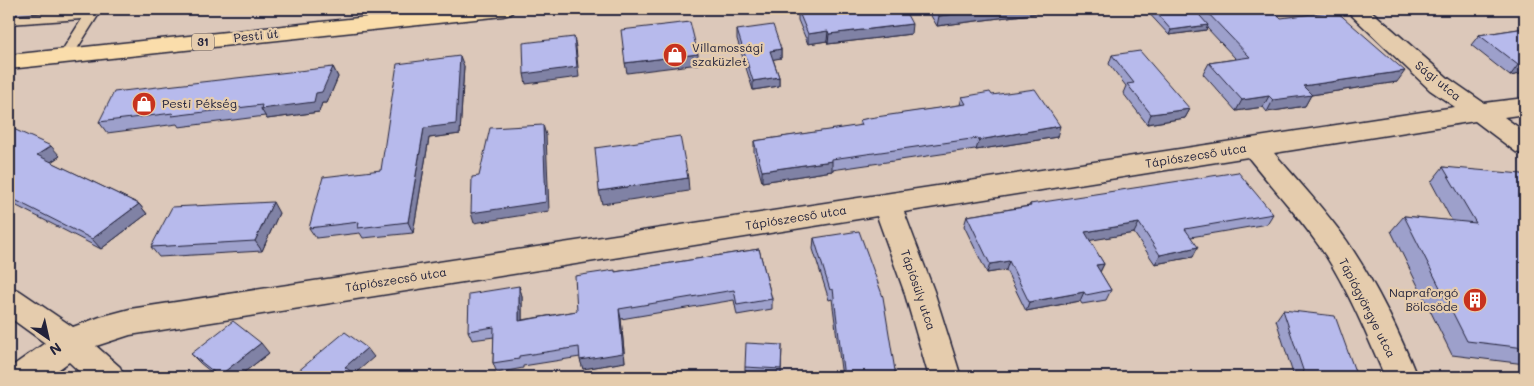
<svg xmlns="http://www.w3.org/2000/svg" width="1534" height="386" font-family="Mali,sans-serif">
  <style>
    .built { fill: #d1c4c9 }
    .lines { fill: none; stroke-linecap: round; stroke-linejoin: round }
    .lane-casing { stroke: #22223b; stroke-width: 3 }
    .street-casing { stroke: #22223b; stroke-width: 3 }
    .primary-casing { stroke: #22223b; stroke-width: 3 }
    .lane { fill: #e5ccad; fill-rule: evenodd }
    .street { fill: #e5ccad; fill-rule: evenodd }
    .primary { fill: #faddab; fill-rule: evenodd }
    .wall { fill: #9da0cb; stroke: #22223b }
    .shaded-wall { fill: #8082a5; stroke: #22223b }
    .building { fill: #b7baec; stroke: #22223b }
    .labels { text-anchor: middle; stroke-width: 4.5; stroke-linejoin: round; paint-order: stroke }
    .shield { fill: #e5ccad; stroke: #5c555d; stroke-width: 1 }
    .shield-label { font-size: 11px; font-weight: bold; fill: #22223b }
    .street-label { font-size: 12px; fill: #22223b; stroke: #e5ccad }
    .poi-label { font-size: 12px; fill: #22223b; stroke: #e5ccad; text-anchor: start }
  </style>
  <rect width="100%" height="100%" fill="#dcc8ba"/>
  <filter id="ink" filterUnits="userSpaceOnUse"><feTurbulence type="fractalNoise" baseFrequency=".02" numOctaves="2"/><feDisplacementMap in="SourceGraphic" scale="10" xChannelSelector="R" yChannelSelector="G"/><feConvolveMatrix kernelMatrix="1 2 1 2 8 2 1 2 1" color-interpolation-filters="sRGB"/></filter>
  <g filter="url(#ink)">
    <path class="built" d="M 9,9 L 93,9 L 91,11 L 9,18 Z"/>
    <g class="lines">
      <g class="lane-casing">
        <path id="lane" d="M 92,10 L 99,14 L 70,60 L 60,60 L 58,57 L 82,19 L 9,24 L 9,16 Z"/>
      </g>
      <g class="street-casing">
        <path id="street" d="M 1345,9 L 1369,9 L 1448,78 L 1484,103 L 1525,98 L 1525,114 L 1504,117 L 1525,132 L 1525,155 L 1516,152 L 1475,121 L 1274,153 C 1299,182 1325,210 1347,241 C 1375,283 1399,331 1417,377 L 1385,377 C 1367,336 1350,294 1326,256 C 1303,221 1274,190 1248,157 L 904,212 L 934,291 L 961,377 L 929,377 L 904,291 L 877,216 L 130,335 L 96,346 L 120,367 L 124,377 L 85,377 L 69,362 L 48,377 L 9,377 L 11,367 L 45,343 L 9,317 L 9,287 L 20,291 L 73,327 L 100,317 L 130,309 L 1455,107 L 1430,90 Z"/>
      </g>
      <g class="primary-casing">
        <path id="primary" d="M 443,9 L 514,9 L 511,14 L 503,16 L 9,69 L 9,55 Z"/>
      </g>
      <use href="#lane" class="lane"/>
      <use href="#street" class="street"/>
      <use href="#primary" class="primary"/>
    </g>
    <path class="wall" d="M 839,9 L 911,34 L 828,44 L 827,41 L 808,44 L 798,20 L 798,10 Z
      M 927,9 L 1070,9 L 937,26 Z
      M 1145,9 L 1194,9 L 1199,15 L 1202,9 L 1272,9 L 1281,18 L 1397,82 L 1311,95 L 1305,106 L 1267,112 L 1263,107 L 1236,111 L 1203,74 L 1209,63 L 1236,59 L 1207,28 L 1206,30 L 1169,35 Z
      M 1525,28 L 1525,73 L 1510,76 L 1471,45 L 1479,35 Z
      M 737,30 L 781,49 L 781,58 L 773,59 L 779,77 L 779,86 L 753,90 L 737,39 Z
      M 1112,55 L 1190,109 L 1185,118 L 1147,124 L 1123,93 L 1126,86 L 1109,64 Z
      M 464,66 L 460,134 L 429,138 L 413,233 L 363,238 L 360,233 L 316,238 L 309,228 L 381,170 Z
      M 333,67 L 338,77 L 327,103 L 322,103 L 319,112 L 267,119 L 265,116 L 179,127 L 177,124 L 107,133 L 99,122 Z
      M 992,95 L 1057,137 L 976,150 L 975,149 L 832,170 L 832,171 L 762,182 L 754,152 L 754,141 L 859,126 L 860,120 L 960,105 L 962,97 Z
      M 9,127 L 60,156 L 51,162 L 139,204 L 147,214 L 101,249 L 9,202 Z
      M 1443,167 L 1525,179 L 1525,364 L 1452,355 L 1391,231 L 1404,216 L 1452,221 L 1431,182 Z
      M 1030,204 L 1273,214 L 1267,224 L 1191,237 L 1193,257 L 1155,264 L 1134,233 L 1089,240 L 1104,264 L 1100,272 L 1111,290 L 1106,300 L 1082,304 L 1080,301 L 1026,311 L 1006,270 L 987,273 L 964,226 L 967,216 L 1029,206 Z
      M 279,213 L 262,251 L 159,257 L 151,247 Z
      M 814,238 L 896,377 L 842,377 L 832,299 L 829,300 L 813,249 Z
      M 759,249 L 772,299 L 772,309 L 737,315 L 734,300 L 621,319 L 625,362 L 583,369 L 580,357 L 523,366 L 523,368 L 497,373 L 493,363 L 494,337 L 472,340 L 468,331 L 519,286 L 522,296 L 522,320 L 577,311 L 615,272 Z
      M 1283,310 L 1357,377 L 1294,377 L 1276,320 Z
      M 782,345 L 781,374 L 745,373 L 745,367 Z
      M 269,353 L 238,377 L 217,377 L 200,363 L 191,354 Z"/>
    <path class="shaded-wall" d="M 995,9 L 1070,9 L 937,26 L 939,16 Z
      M 912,24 L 911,34 L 828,44 L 829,34 Z
      M 1208,25 L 1206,30 L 1169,35 L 1171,30 Z
      M 828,31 L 827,41 L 808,44 L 808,34 Z
      M 574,37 L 576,47 L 579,77 L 526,84 L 524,74 Z
      M 781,49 L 781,58 L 770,60 L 770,51 Z
      M 698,54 L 699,64 L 627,73 L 625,63 Z
      M 460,56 L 464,66 L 460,134 L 429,138 L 413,233 L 408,222 L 424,128 Z
      M 1525,64 L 1525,73 L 1510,76 L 1518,65 Z
      M 333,67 L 338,77 L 327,103 L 322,103 L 319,112 L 267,119 L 261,109 L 316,93 Z
      M 1405,71 L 1397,82 L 1311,95 L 1305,106 L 1267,112 L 1273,100 L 1303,86 Z
      M 779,77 L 779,86 L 753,90 L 753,81 Z
      M 1269,96 L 1263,107 L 1236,111 L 1242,100 Z
      M 1190,109 L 1185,118 L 1147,124 L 1151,114 Z
      M 543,125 L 546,135 L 549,211 L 474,223 L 471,213 Z
      M 1060,126 L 1057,137 L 976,150 L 979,140 Z
      M 51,146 L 60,156 L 46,165 L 37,155 Z
      M 832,161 L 832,171 L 762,182 L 762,171 Z
      M 688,178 L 689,191 L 602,204 L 599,191 Z
      M 273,202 L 279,213 L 262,251 L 255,241 Z
      M 139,204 L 147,214 L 101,249 L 92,239 Z
      M 1139,223 L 1134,233 L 1081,242 L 1085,232 Z
      M 1198,247 L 1193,257 L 1155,264 L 1160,255 Z
      M 1009,261 L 1006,270 L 987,273 L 990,264 Z
      M 1104,264 L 1099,274 L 1096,265 Z
      M 519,286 L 522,296 L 522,330 L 519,321 Z
      M 1084,292 L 1080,301 L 1026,311 L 1029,302 Z
      M 619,309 L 621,319 L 625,362 L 583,369 L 580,360 Z
      M 261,343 L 269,353 L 238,377 L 220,377 L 219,376 Z
      M 367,348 L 374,357 L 351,377 L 345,367 Z"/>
    <path class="building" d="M 805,9 L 904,9 L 912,24 L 829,34 L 828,31 L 808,34 L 798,10 Z
      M 935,9 L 995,9 L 939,16 Z
      M 1153,9 L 1194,9 L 1208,25 L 1171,30 Z
      M 1204,9 L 1272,9 L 1281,18 L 1336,11 L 1405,71 L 1303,86 L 1312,95 L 1273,100 L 1269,96 L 1242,100 L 1209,63 L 1250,57 Z
      M 690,22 L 698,54 L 625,63 L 621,30 Z
      M 773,25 L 781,49 L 770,51 L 779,77 L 753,81 L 737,30 Z
      M 1525,28 L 1525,64 L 1518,65 L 1479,35 Z
      M 574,37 L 577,67 L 524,74 L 523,43 Z
      M 1140,51 L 1190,109 L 1151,114 L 1127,84 L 1134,83 L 1112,55 Z
      M 460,56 L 456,124 L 424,128 L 408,222 L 358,228 L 359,222 L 309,228 L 323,177 L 381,170 L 397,64 Z
      M 333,67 L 322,92 L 316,93 L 314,102 L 261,109 L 262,105 L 172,116 L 173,113 L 99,122 L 114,92 Z
      M 1035,89 L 1060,126 L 979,140 L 978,138 L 832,159 L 832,161 L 762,171 L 754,141 L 862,125 L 860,120 L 869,118 L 966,104 L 962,97 L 990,92 L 992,95 Z
      M 543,125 L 546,202 L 471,213 L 472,177 L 479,176 L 490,128 Z
      M 9,127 L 51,146 L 37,155 L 139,204 L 92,239 L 9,197 Z
      M 680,136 L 688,178 L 599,191 L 595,148 Z
      M 1443,167 L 1522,174 L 1525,179 L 1525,348 L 1467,341 L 1404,216 L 1476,223 Z
      M 1238,172 L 1273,214 L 1185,229 L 1198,247 L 1160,255 L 1139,223 L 1085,232 L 1104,264 L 1096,265 L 1111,290 L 1086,295 L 1084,292 L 1029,302 L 1009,261 L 990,264 L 967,216 L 1031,206 L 1030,204 Z
      M 273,202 L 255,241 L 151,247 L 172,207 Z
      M 859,231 L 883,297 L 896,377 L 844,377 L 833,289 L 830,290 L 814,238 Z
      M 759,249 L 772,299 L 737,305 L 734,290 L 619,309 L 623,353 L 580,360 L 579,347 L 519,356 L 519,359 L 493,363 L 494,327 L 468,331 L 469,294 L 519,286 L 519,321 L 577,311 L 575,276 L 615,270 L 615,272 Z
      M 1283,310 L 1335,316 L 1357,377 L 1313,377 L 1305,376 Z
      M 233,321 L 261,343 L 219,376 L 191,354 Z
      M 345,332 L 367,348 L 345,367 L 358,377 L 291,377 Z
      M 746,343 L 782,345 L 781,369 L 745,367 Z
      M 722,372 L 723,377 L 696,377 Z
      M 1002,374 L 1032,377 L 1002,377 Z"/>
  </g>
  <defs>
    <g id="shop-disc" transform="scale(1.25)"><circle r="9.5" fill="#c8321e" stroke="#e5ccad"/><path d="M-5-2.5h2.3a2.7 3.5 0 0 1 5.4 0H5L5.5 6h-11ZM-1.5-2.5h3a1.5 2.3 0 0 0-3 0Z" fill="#fff"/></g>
    <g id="building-disc" transform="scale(1.25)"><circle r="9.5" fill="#c8321e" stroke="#e5ccad"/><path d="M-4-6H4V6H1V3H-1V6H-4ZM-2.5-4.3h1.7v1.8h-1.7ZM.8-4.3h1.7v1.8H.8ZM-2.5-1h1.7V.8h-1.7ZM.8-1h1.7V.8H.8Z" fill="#fff"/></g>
  </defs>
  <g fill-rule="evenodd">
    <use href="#shop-disc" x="675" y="55"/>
    <use href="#shop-disc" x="144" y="104"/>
    <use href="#building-disc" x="1475" y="300"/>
  </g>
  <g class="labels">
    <rect class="shield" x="192" y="33.5" width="22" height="17" rx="4"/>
    <g class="shield-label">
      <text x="203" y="46">31</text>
    </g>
    <g class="street-label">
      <text transform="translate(256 36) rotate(-6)" y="4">Pesti út</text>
      <text transform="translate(1438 81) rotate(39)" y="4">Sági utca</text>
      <text transform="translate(1196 156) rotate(-9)" y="4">Tápiószecső utca</text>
      <text transform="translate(796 218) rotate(-9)" y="4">Tápiószecső utca</text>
      <text transform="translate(396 280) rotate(-9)" y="4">Tápiószecső utca</text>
      <text transform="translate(918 290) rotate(71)" y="4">Tápiósüly utca</text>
      <text transform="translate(1367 308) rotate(63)" y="4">Tápiógyörgye utca</text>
    </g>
    <g class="poi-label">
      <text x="692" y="52">Villamossági<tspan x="692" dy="14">szaküzlet</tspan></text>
      <text x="162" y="108">Pesti Pékség</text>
      <text x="1458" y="297" text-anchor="end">Napraforgó<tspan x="1458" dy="14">Bölcsőde</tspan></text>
    </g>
  </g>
  <rect width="1534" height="386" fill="none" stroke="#e5ccad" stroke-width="30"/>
  <rect x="15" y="15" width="1504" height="356" fill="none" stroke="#22223b" stroke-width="2" filter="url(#ink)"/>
  <g transform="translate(48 338) rotate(146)" stroke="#e5ccad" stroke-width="4" paint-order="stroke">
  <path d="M0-4L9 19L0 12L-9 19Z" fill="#22223b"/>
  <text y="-8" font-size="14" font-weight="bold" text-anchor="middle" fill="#22223b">N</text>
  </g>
</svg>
